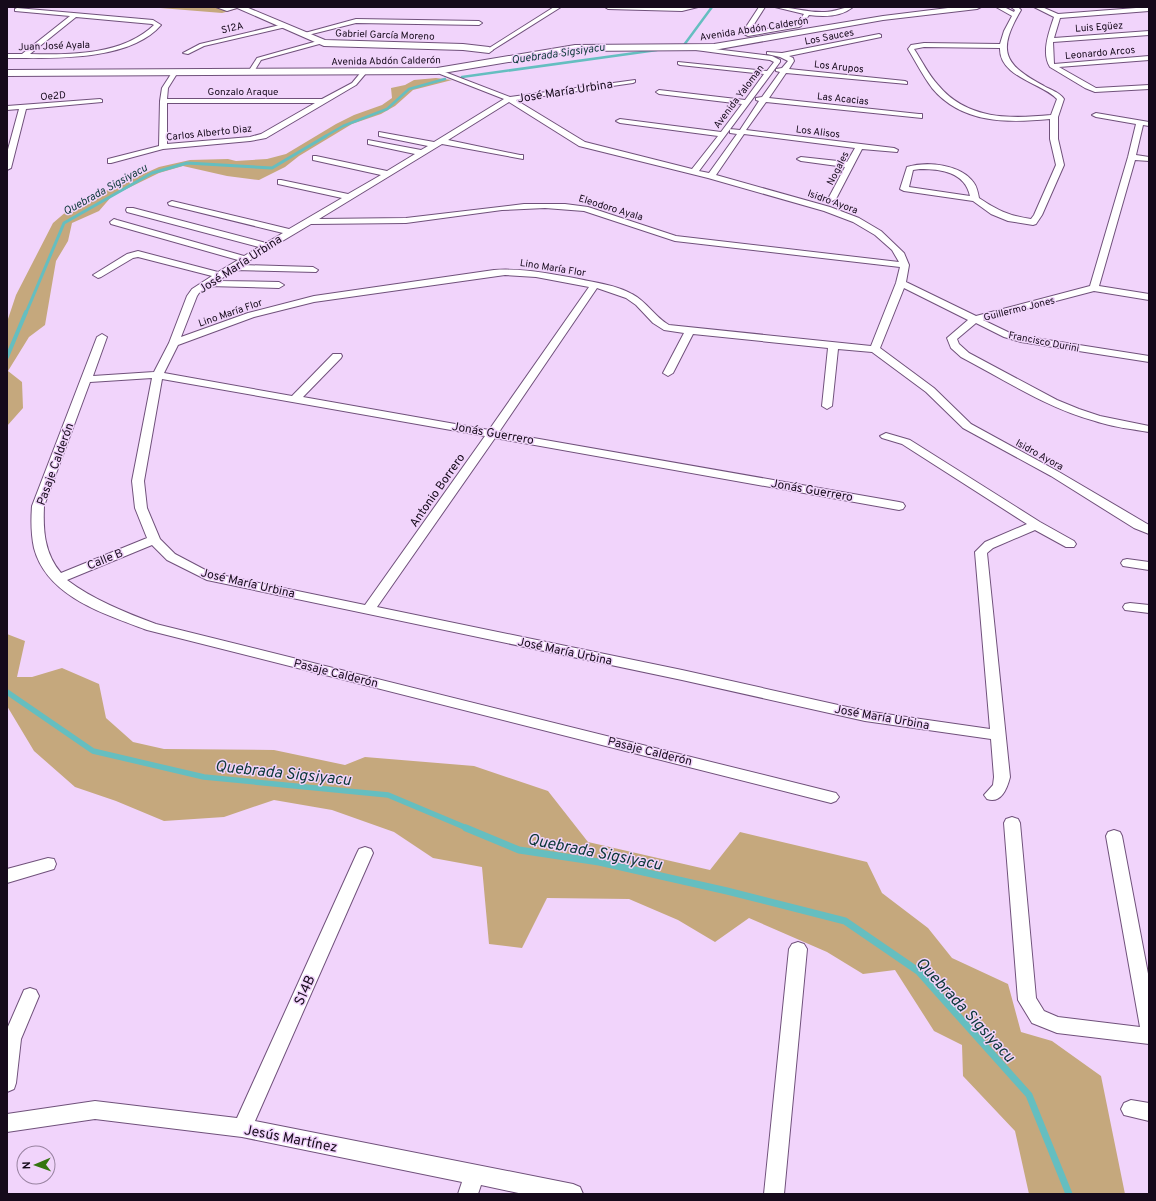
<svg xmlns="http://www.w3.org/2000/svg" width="1156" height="1201" font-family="Overpass,sans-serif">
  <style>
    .green { fill: #c5a87d }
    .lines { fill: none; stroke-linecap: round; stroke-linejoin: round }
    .stream-far4 { stroke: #65bec0; stroke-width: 2.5 }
    .stream-far3 { stroke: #65bec0; stroke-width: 3 }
    .stream-far2 { stroke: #65bec0; stroke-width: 4 }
    .stream-far1 { stroke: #65bec0; stroke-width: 5.5 }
    .stream { stroke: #65bec0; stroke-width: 7 }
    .street-casing { stroke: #70517b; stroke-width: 2 }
    .secondary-casing { stroke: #70517b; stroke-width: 2 }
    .street { fill: #fff; fill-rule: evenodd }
    .secondary { fill: #fff; fill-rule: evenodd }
    .labels { text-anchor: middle; stroke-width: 3; stroke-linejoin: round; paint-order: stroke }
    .far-street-label { font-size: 10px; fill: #160a1b; stroke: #f1d4fb }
    .far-water-label { font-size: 11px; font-style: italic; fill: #0c3839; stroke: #f1d4fb }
    .street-label { font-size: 12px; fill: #160a1b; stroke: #f1d4fb }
    .near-street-label { font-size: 14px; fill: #160a1b; stroke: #f1d4fb }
    .near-water-label { font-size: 16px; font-style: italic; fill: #0c3839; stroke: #f1d4fb }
  </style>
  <rect width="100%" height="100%" fill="#f1d4fb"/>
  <path class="green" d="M 148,7 L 231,7 L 237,9 L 222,13 Z
    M 436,78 L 452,80 L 413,90 L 395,106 L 381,114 L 352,124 L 299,156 L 285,167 L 259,180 L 227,176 L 183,166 L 159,173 L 112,196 L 99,211 L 72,223 L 68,241 L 56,261 L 45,325 L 29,337 L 8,371 L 22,382 L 23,408 L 7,426 L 7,322 L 16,295 L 53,223 L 74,205 L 159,167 L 190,160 L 228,159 L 236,161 L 267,159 L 286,154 L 336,124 L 354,115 L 382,105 L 392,98 L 391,88 L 405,85 L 414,80 Z
    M 7,634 L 25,641 L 17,677 L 32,677 L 62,668 L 99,684 L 106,718 L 133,742 L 164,749 L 274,750 L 345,765 L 365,757 L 474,766 L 548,791 L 588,842 L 710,870 L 740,832 L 867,862 L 882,893 L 928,928 L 952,958 L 1008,984 L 1021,1032 L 1052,1041 L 1101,1076 L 1125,1194 L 1029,1194 L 1015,1131 L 963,1076 L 962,1045 L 934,1031 L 895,970 L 863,974 L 827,952 L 749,918 L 715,942 L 678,920 L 629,899 L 547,898 L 522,948 L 489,944 L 482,867 L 433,858 L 394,832 L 332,810 L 274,800 L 224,817 L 164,821 L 116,801 L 75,787 L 34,751 L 7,706 Z"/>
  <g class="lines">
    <path class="stream-far4" d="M 684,45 L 712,7
      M 462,77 L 657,50
      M 324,137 L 343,126 L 387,109 L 409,89 L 445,79"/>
    <path class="stream-far3" d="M 26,313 L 64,223 L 152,173 L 187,163 L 272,168 L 326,136"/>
    <path class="stream-far2" d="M 7,357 L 26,312"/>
    <path class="stream-far1" d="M 7,692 L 93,751 L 204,777 L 388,795 L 469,829"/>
    <path class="stream" d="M 466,828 L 519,850 L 599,862 L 727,891 L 845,921 L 918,971 L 1029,1095 L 1069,1194"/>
    <g class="street-casing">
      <path id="street" d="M 216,7 L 240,7 L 227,11 Z
        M 554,7 L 561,7 L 491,51 L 486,50 Z
        M 605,7 L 698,7 L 682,11 L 608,9 Z
        M 759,7 L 765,7 L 749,32 L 797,24 L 804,14 L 775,7 C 792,7 808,13 825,12 C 835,12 843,7 853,7 C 841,17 824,17 809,15 L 801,26 L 799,27 L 748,36 L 742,33 Z
        M 996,7 L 1004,7 L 1014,12 L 1015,10 L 1011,7 L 1018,7 L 1021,10 C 997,51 1003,64 1044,86 C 1051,90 1059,92 1064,99 L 1058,117 L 1058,139 L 1064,165 L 1042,215 L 1036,224 L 1033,225 L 1008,221 L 991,214 L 973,201 L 904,191 L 900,189 L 907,167 C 927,161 961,164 974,183 C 977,187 978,193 979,198 C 997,210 1009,216 1031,219 L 1034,215 L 1056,165 L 1050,139 L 1050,119 C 1008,123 962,124 932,88 C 923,76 916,62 908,49 L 911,45 L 924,43 L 1000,44 L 1004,31 L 1012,16 ZM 924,47 L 1000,48 C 999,77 1042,83 1057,99 L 1051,115 C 1010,119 967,120 938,85 C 928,74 922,61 914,49 ZM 920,169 C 941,169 965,172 970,196 L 909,187 L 913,170 Z
        M 1034,7 L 1042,7 L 1058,14 L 1149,7 L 1149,11 L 1060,18 L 1054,38 L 1149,31 L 1149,35 L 1053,42 L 1054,64 L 1149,56 L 1149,60 L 1059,67 L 1096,88 L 1149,85 L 1149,89 L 1095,92 L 1085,88 L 1050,67 C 1041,53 1049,32 1054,17 Z
        M 17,8 L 153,20 L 161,25 C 129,62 51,58 7,58 L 7,54 L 22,54 L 70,16 L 15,11 L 15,9 ZM 76,17 L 152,24 L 154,25 C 123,55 71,55 30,54 Z
        M 356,19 L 479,21 L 482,23 L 479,25 L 356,23 L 304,36 L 301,34 Z
        M 284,24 L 286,25 L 286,27 L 204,46 L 188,54 L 183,53 L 200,44 Z
        M 879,34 L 881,35 L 881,37 L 789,56 L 793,58 L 794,61 L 789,69 L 905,81 L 907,82 L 907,84 L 786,73 L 769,98 L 919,114 L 922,114 L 922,118 L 766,102 L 746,130 L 894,148 L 898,150 L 897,152 L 862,149 L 836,199 L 832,201 L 828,199 L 845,167 L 801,161 L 797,159 L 801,157 L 847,162 L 855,148 L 744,134 L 716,175 L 830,207 L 859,218 L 881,231 L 904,253 L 909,265 L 906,282 L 976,316 L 1090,286 L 1128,157 L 1136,124 L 1096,117 L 1092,115 L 1096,113 L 1149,122 L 1149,126 L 1143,125 L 1136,155 L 1149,157 L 1149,161 L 1135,160 L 1099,286 L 1149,294 L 1149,300 L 1094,291 L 983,320 L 1010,333 L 1022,336 L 1149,356 L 1149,362 L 1021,342 L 1004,337 L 976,323 L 957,339 L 959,344 L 969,353 L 1057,400 L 1079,409 L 1100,416 L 1149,426 L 1149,432 C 1131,429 1112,427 1095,421 C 1047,408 1005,380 961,357 L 951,348 L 947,338 L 968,320 L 904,288 L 880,348 L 934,388 L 971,424 L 1059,472 L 1149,525 L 1149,534 L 1134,528 L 1051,476 L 963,428 L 926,392 L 872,352 L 838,349 L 832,406 L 827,409 L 822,406 L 828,348 L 693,334 L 673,373 L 668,376 L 663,373 L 684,333 L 664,330 L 653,323 L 636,305 L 626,298 L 597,288 L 499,432 L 899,502 L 903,503 L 905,506 L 903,509 L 899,510 L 495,438 L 377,607 L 682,670 L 865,711 L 990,729 L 975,552 L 985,542 L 1027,524 L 902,444 L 882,438 L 880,436 L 886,433 L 910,440 L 1040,522 L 1074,541 L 1076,544 L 1074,547 L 1066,547 L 1035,530 L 993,548 L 987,553 L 1010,777 C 1007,789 1001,804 987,799 L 984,795 L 993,785 L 994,777 L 991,739 L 865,721 L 682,680 L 207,580 L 167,560 L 152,545 L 67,580 C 94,600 124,612 156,624 L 836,793 L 839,797 L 836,801 L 831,803 L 147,630 C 105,614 47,597 34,548 C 31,534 31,520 32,506 L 97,337 L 102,334 L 107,337 L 93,376 L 154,372 L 169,343 L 187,296 L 192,289 L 212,276 L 138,257 L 133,258 L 101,277 L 98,278 L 93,275 L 127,254 L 138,251 L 218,272 L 238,260 L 111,224 L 110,222 L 114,219 L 117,220 L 244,256 L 259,247 L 127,212 L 126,210 L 127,208 L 133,208 L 266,243 L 283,233 L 169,205 L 168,203 L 172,201 L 289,229 L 342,198 L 278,184 L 278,180 L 281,180 L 348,194 L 381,175 L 313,160 L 313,156 L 316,156 L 387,171 L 415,154 L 368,144 L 368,140 L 421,150 L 428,146 L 379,136 L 379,132 L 434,142 L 504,99 L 435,72 L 435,70 L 437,69 L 510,97 L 635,80 L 635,82 L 633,83 L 516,100 L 585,142 L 692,169 L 718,136 L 620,123 L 616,121 L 620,119 L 721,132 L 742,104 L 659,94 L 656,92 L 659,90 L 745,100 L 764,74 L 680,65 L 678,64 L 678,62 L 767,71 L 774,62 L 770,60 L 696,50 L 695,49 L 698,47 L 772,56 L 780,60 L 780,62 L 699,171 L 709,173 L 737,134 L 730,133 L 730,129 L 740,130 L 759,101 L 756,100 L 756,98 L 762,97 L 780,72 L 776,71 L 776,69 L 782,68 L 788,61 L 780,57 L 767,54 L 767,52 L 782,53 ZM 509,102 L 579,146 L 708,178 L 824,211 L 853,222 L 875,235 L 892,250 L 899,262 L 676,236 L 588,207 L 565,204 L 524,204 L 406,218 L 319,219 L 442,144 L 523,159 L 523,155 L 520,155 L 448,140 ZM 545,208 L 584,211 L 675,241 L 900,267 L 896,283 L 871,346 L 669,325 C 655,317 647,302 632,294 C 616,285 597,283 579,279 C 551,274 523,268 494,270 L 314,296 L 248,313 L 181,337 L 197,296 L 199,293 L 209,286 L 279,288 L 284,285 L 279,282 L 218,281 L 234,270 L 316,272 L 318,270 L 313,267 L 242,265 L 311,224 L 406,223 L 502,210 ZM 505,275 L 536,277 L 589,287 L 489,430 L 303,397 L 341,358 L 342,356 L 341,354 L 333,354 L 292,396 L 164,373 L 178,345 L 254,317 L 314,302 ZM 152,378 L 132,481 L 135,508 L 147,538 L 61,573 C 44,553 43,530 44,506 L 90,382 ZM 162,379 L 485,436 L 365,605 L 211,573 L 175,554 L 160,539 L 147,508 L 144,481 Z
        M 321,40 L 324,42 L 323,43 L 261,60 L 253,73 L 248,72 L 257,58 Z
        M 175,70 L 178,72 L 168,88 L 167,99 L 322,99 L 352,83 L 362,71 L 367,72 L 356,85 L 266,138 L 250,141 L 163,149 L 111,163 L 108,163 L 108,159 L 159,146 L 160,101 L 162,88 L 173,71 ZM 167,103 L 315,103 L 261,134 L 250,137 L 167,144 Z
        M 100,99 L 102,100 L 102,102 L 26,109 L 11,168 L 7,170 L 7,153 L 19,109 L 7,110 L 7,106 Z
        M 1127,559 L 1149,562 L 1149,570 L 1123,566 L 1121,563 L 1123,560 Z
        M 1130,603 L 1149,605 L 1149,613 L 1125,610 L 1123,607 L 1125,604 Z
        M 1012,817 L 1018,819 L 1020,823 L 1036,998 L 1044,1011 L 1058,1017 L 1140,1027 L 1106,836 L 1108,832 L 1114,830 L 1120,832 L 1122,836 L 1149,979 L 1149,1044 L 1057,1033 L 1032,1023 L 1018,1000 L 1004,823 L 1006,819 Z
        M 365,847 L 371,849 L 373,853 L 255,1121 L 573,1184 L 580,1187 L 583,1194 L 523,1194 L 481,1185 L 478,1194 L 458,1194 L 462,1182 L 242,1137 L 95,1119 L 7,1132 L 7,1114 L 95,1101 L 237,1118 L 357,853 L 359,849 Z
        M 48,858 L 54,859 L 56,864 L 54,869 L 7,883 L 7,869 Z
        M 798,942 L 804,944 L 807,949 L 784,1194 L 764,1194 L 789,949 L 792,944 Z
        M 30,988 L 36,990 L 39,996 L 21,1039 L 16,1083 L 14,1089 L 7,1092 L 7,1029 L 24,990 Z
        M 1131,1100 L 1149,1103 L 1149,1121 L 1124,1115 L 1121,1109 L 1124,1103 Z"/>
    </g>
    <g class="secondary-casing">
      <path id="secondary" d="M 235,7 L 246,7 L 325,40 L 463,44 L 489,47 L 493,50 L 489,53 L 463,50 L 324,46 Z
        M 956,7 L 981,7 L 977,9 L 883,20 L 714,50 L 575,51 L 437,74 L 7,76 L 7,70 L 437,68 L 575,45 L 714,44 L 883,16 Z"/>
    </g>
    <use href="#street" class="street"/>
    <use href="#secondary" class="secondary"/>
  </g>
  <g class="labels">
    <g class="far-street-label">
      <text transform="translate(1099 26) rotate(-4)" y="4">Luis Egüez</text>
      <text transform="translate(232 27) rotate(-13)" y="4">S12A</text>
      <text transform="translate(754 28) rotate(-9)" y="4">Avenida Abdón Calderón</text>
      <text transform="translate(385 34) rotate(2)" y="4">Gabriel García Moreno</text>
      <text transform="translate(829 36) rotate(-11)" y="4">Los Sauces</text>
      <text transform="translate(54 45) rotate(-2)" y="4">Juan José Ayala</text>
      <text transform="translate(1100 52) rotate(-5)" y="4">Leonardo Arcos</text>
      <text transform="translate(386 60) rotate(-1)" y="4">Avenida Abdón Calderón</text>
      <text transform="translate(839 66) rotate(6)" y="4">Los Arupos</text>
      <text x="243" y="95">Gonzalo Araque</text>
      <text transform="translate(53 95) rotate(-4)" y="4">Oe2D</text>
      <text transform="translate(738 96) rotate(-53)" y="4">Avenida Yaloman</text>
      <text transform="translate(843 98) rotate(6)" y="4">Las Acacias</text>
      <text transform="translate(818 131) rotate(7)" y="4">Los Alisos</text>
      <text transform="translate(209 132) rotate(-6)" y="4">Carlos Alberto Diaz</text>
      <text transform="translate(837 168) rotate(-63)" y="4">Nogales</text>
      <text transform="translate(833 201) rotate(20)" y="4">Isidro Ayora</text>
      <text transform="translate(611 207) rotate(17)" y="4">Eleodoro Ayala</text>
      <text transform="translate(553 267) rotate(9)" y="4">Lino María Flor</text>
      <text transform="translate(1019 308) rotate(-14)" y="4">Guillermo Jones</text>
      <text transform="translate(230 312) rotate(-19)" y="4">Lino María Flor</text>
      <text transform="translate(1044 341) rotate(11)" y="4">Francisco Durini</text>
      <text transform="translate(1040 454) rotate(29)" y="4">Isidro Ayora</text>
    </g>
    <g class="far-water-label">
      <text transform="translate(558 53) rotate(-8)" y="4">Quebrada Sigsiyacu</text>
      <text transform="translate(105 189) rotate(-29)" y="4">Quebrada Sigsiyacu</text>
    </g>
    <g class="street-label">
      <text transform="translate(565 91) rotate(-9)" y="4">José María Urbina</text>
      <text transform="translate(240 264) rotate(-33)" y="4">José María Urbina</text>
      <text transform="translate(493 433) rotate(10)" y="4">Jonás Guerrero</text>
      <text transform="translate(55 464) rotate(-70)" y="4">Pasaje Calderón</text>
      <text transform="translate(437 490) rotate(-55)" y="4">Antonio Borrero</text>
      <text transform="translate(812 490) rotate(10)" y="4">Jonás Guerrero</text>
      <text transform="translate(105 559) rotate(-22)" y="4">Calle B</text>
      <text transform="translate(248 583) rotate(13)" y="4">José María Urbina</text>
      <text transform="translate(565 651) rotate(12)" y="4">José María Urbina</text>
      <text transform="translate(336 673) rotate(14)" y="4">Pasaje Calderón</text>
      <text transform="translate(882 717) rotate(10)" y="4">José María Urbina</text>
      <text transform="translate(650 751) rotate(14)" y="4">Pasaje Calderón</text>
    </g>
    <g class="near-street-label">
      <text transform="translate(304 990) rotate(-66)" y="5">S14B</text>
      <text transform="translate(291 1138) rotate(11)" y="5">Jesús Martínez</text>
    </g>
    <g class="near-water-label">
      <text transform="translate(283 772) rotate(6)" y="6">Quebrada Sigsiyacu</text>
      <text transform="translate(595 851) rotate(11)" y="6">Quebrada Sigsiyacu</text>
      <text transform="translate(966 1009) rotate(47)" y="6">Quebrada Sigsiyacu</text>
    </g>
  </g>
  <rect width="1156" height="1201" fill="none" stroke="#160a1b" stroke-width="16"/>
  <g transform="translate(36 1165) rotate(268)"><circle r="19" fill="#f1d4fb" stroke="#9983a1"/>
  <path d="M0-3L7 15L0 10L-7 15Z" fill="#35750f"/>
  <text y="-6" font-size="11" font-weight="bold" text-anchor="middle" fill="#160a1b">N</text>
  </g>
</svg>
